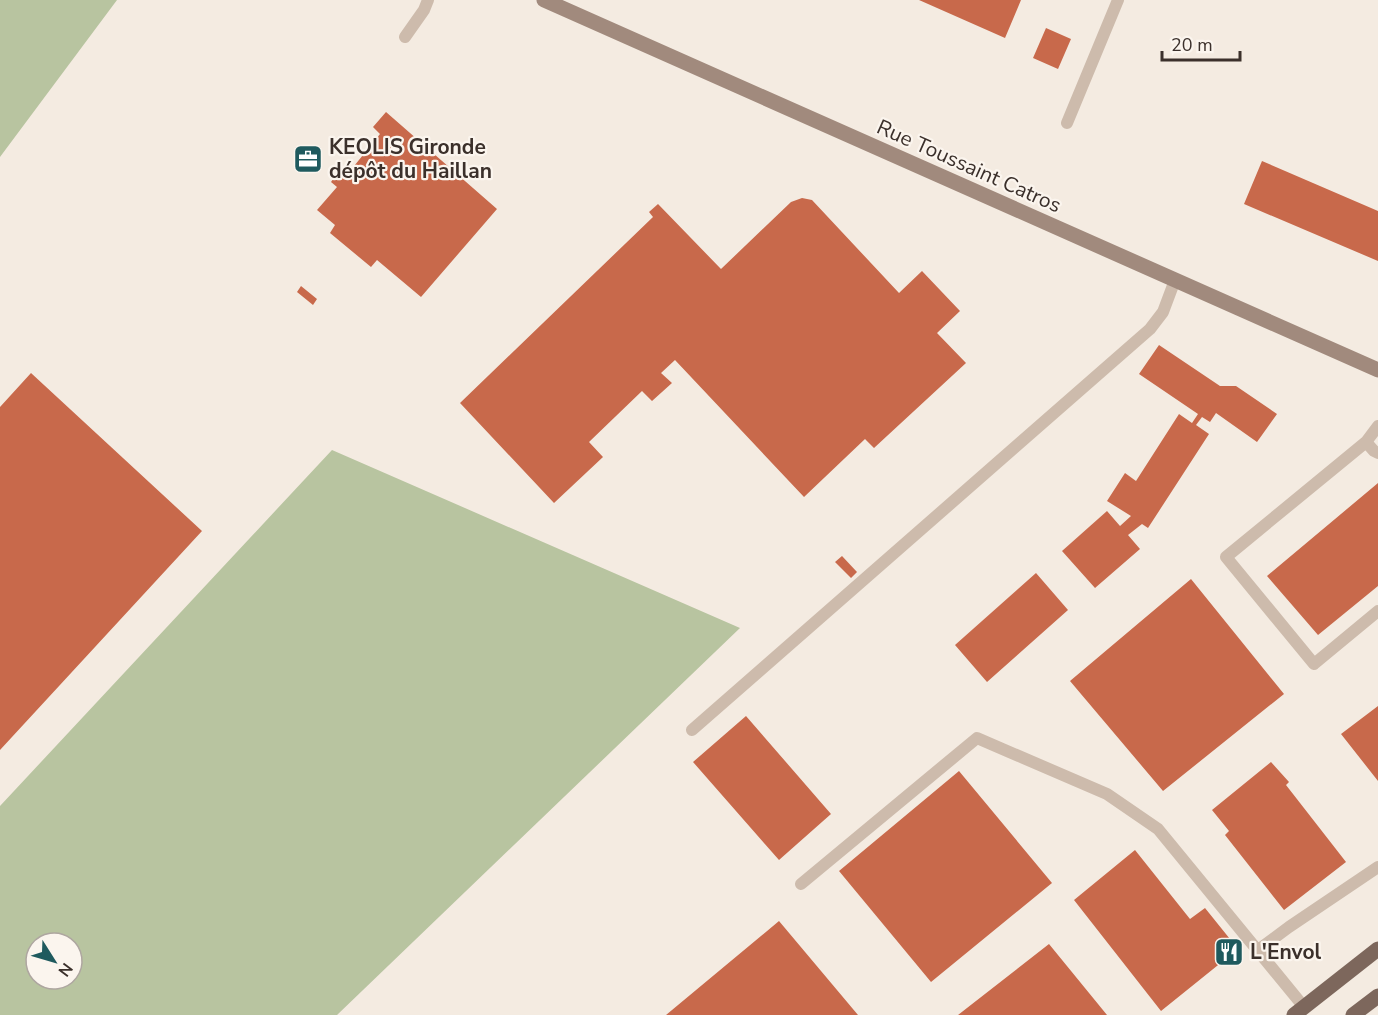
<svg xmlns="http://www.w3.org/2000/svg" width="1378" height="1015" font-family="'Nunito Sans',sans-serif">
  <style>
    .green { fill: #b8c4a0; fill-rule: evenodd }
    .building { fill: #c8694b }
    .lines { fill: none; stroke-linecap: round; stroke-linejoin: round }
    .lane { stroke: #cdbbac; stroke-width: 12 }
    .secondary { stroke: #a18a7d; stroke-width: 15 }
    .primary { stroke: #7d675c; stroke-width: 15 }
    .labels { text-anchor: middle; stroke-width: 4.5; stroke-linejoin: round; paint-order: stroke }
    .poi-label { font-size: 21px; font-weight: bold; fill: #3b302b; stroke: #fbf5ee; text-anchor: start }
    .street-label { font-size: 21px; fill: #3b302b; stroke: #fbf5ee }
  </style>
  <rect width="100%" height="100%" fill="#f4ebe1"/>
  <path class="green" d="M 0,0 L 117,0 L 0,157 Z
    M 332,450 L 740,628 L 337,1015 L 0,1015 L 0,806 ZM 36,943 L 72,943 L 72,979 L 36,979 Z"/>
  <path class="building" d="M 919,0 L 1021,0 L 1005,38 Z
    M 1046,28 L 1071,39 L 1058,69 L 1033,58 Z
    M 386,112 L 497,209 L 421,297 L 377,260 L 371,267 L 330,233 L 335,225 L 317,210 L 337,187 L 331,182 L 339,171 L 346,176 L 380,134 L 373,127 Z
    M 1262,161 L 1378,211 L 1378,261 L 1244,204 Z
    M 802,198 L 812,200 L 899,293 L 922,271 L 960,311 L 937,333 L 966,363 L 874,448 L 865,439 L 804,497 L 675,360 L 661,373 L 672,383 L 652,401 L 642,391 L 589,442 L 603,457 L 554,503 L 460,403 L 653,217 L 649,212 L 658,204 L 721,269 L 791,202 Z
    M 301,286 L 317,299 L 313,305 L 297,292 Z
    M 1159,345 L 1220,386 L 1236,386 L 1277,414 L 1257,442 L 1216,413 L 1210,422 L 1202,417 L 1196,425 L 1209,434 L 1148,528 L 1142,524 L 1128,535 L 1140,549 L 1095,588 L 1062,551 L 1107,511 L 1120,526 L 1131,516 L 1107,501 L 1125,473 L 1136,481 L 1179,414 L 1192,423 L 1198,414 L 1139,374 Z
    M 31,373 L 202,531 L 0,750 L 0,407 Z
    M 1378,483 L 1378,586 L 1318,635 L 1267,576 Z
    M 842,556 L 857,572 L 851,578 L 835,562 Z
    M 1036,573 L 1068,610 L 987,682 L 955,645 Z
    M 1191,579 L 1284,694 L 1163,791 L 1070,681 Z
    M 1378,706 L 1378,781 L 1341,734 Z
    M 746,716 L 831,814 L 779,860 L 693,762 Z
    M 1271,762 L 1289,782 L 1286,785 L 1346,862 L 1284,910 L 1225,835 L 1229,831 L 1212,810 Z
    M 959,771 L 1052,883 L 931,982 L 839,871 Z
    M 1135,850 L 1190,919 L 1205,908 L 1238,949 L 1161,1011 L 1074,900 Z
    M 779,921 L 858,1015 L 666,1015 Z
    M 1049,944 L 1107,1015 L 958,1015 Z"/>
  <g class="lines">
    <path class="lane" d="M 405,37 L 424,10 L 428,0
      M 1067,123 L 1118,0
      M 1378,426 L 1366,442 L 1226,557 L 1314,664 L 1378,611
      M 1366,442 L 1374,451 L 1378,453
      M 692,730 L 1150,329 L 1163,312 L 1175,280
      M 801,884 L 977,738 L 1107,794 L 1158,829 L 1304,1007
      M 1258,950 L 1289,927 L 1378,867"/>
    <path class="secondary" d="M 544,0 L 1378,370"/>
    <path class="primary" d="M 1294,1015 L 1378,949
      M 1353,1015 L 1378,996"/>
  </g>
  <defs>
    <g id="office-square" transform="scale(1.5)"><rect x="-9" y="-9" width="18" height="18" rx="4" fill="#1f5a5e" stroke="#fbf5ee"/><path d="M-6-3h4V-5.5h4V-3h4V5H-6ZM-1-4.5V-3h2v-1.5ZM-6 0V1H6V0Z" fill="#fff"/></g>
    <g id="restaurant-square" transform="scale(1.5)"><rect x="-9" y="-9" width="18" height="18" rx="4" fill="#1f5a5e" stroke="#fbf5ee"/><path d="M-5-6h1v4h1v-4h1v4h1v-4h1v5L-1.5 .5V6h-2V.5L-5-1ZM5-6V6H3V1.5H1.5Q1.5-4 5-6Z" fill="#fff"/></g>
  </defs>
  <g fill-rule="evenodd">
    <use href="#office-square" x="308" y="159"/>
    <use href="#restaurant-square" x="1229" y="952"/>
  </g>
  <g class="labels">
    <g class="poi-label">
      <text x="329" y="154">KEOLIS Gironde<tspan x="329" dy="24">dépôt du Haillan</tspan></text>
      <text x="1250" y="959">L'Envol</text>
    </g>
    <g class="street-label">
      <text transform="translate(969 166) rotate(24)" y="7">Rue Toussaint Catros</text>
    </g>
  </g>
  <g transform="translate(54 961) rotate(127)"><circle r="28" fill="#fbf5ee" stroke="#aea6a0" stroke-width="1.5"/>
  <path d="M0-4.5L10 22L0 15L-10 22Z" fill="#1f5a5e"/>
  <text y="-9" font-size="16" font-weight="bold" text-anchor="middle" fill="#3b302b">N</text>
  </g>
  <path d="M1162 51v9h78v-9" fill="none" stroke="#3b302b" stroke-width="3"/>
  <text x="1171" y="51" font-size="18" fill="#3b302b" stroke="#fbf5ee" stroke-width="4.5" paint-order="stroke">20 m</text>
</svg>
